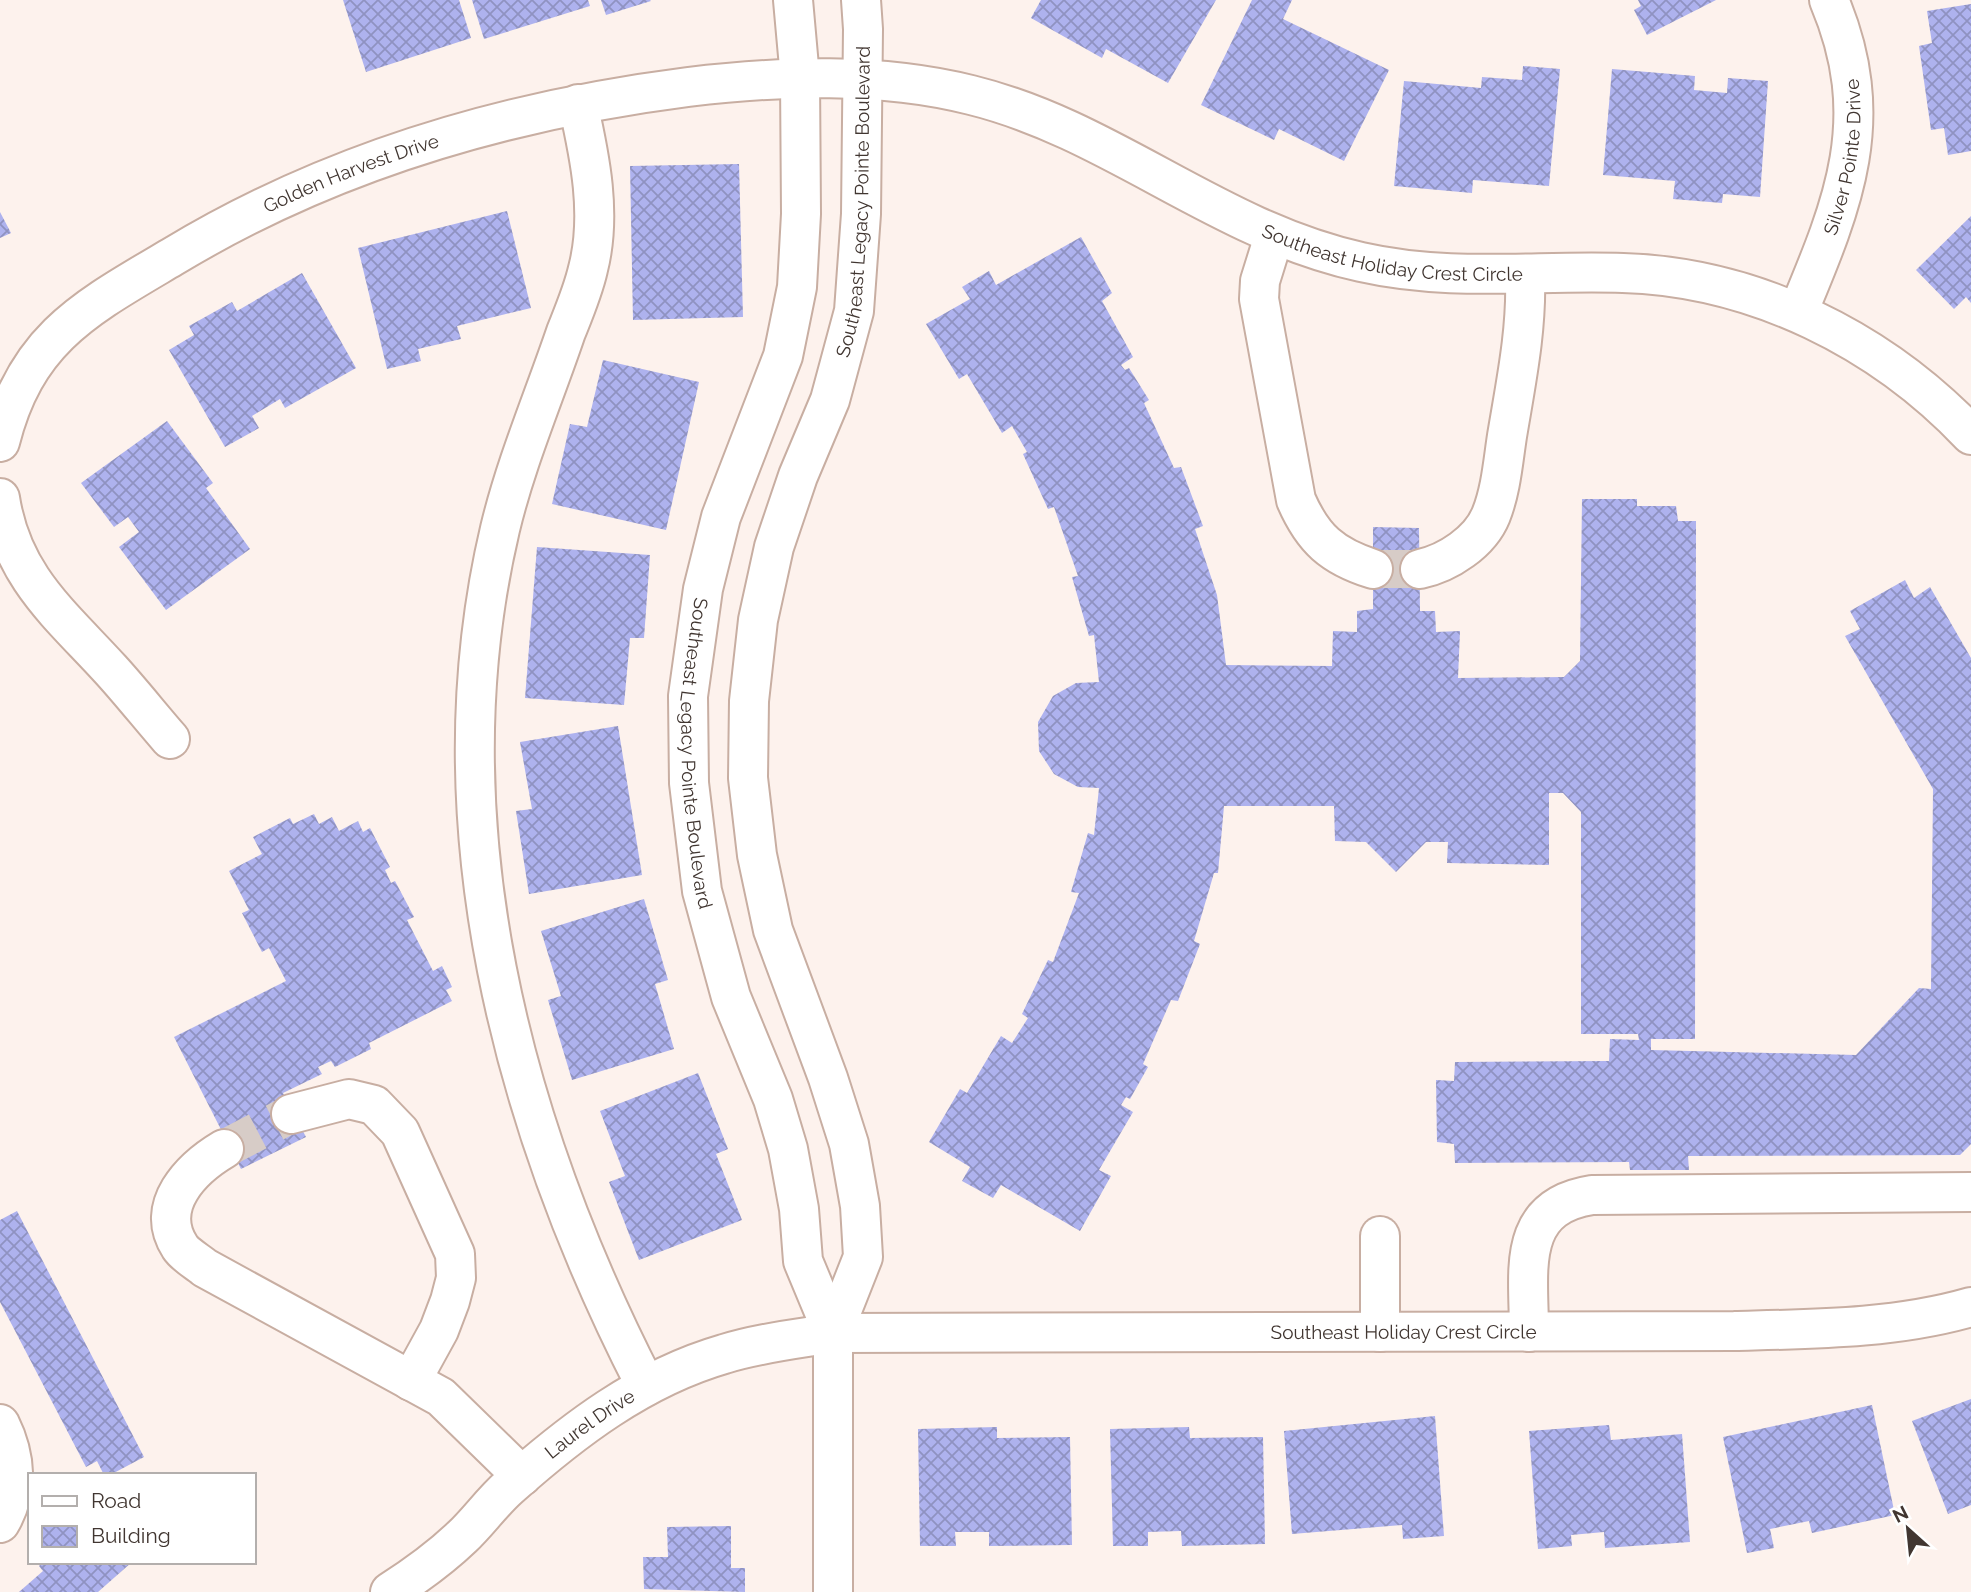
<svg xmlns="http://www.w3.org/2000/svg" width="1971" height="1592" font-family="Raleway,sans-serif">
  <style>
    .building { fill: url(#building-cross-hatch) }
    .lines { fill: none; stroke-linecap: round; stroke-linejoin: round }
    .minor-tunnel { stroke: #d7ccc7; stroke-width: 38; stroke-dasharray: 38 19; stroke-linecap: butt }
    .minor-casing { stroke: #c8aea2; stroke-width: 42 }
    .minor { stroke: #fff; stroke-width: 38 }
    .labels { text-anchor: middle; stroke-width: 7; stroke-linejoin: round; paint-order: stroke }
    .street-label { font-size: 19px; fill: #413631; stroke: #fff }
  </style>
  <defs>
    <pattern id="building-cross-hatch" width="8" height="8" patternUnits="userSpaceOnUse" patternTransform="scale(1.75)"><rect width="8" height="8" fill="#aeb2ee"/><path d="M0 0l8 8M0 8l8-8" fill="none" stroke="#8f92c1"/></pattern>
  </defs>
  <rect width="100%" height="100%" fill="#fdf2ed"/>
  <path class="building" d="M 343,0 L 459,0 L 471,38 L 366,72 Z
    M 472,0 L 588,0 L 590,6 L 484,39 Z
    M 601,0 L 650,0 L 651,1 L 606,15 Z
    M 1041,0 L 1216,0 L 1168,83 L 1106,49 L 1102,58 L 1031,18 Z
    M 1252,0 L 1292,0 L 1283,19 L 1389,70 L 1344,161 L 1279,129 L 1274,140 L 1201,105 Z
    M 1638,0 L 1716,0 L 1647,35 L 1634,10 L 1641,6 Z
    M 1971,4 L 1971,151 L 1948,155 L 1944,128 L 1931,130 L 1919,46 L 1932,43 L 1927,11 Z
    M 1523,66 L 1560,69 L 1549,186 L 1473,180 L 1472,193 L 1394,186 L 1404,81 L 1481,88 L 1482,77 L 1522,80 Z
    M 1612,69 L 1695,76 L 1694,90 L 1727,93 L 1728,78 L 1768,81 L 1760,197 L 1723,194 L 1722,203 L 1673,199 L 1675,181 L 1603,175 Z
    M 739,164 L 743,317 L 633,320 L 630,166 Z
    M 507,211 L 531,308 L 457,326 L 461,339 L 418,349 L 421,361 L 387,369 L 358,248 Z
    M 0,212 L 11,233 L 0,238 Z
    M 1971,216 L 1971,303 L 1966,297 L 1954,309 L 1916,270 Z
    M 1081,237 L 1112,293 L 1102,301 L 1133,357 L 1121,365 L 1125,370 L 1129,368 L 1149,400 L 1144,403 L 1174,468 L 1181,467 L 1203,526 L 1195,529 L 1217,595 L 1226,665 L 1332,666 L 1333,631 L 1357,632 L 1357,611 L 1373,609 L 1373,527 L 1419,528 L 1420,611 L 1435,611 L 1436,632 L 1460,631 L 1458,678 L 1564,677 L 1580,661 L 1582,499 L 1637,499 L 1637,506 L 1676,506 L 1678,521 L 1696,521 L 1695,1039 L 1651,1039 L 1651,1050 L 1856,1055 L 1919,988 L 1931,989 L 1933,789 L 1845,636 L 1860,629 L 1850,611 L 1905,580 L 1914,598 L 1930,587 L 1971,658 L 1971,1144 L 1960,1155 L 1688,1156 L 1689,1170 L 1630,1170 L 1629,1162 L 1455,1163 L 1454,1144 L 1437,1142 L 1436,1080 L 1454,1081 L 1455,1062 L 1609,1061 L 1610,1039 L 1639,1040 L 1638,1034 L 1581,1034 L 1581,812 L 1563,793 L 1549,793 L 1549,865 L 1447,863 L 1448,842 L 1426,842 L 1396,872 L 1366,842 L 1335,841 L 1334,806 L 1224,806 L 1218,873 L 1214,873 L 1194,941 L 1200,944 L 1178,1001 L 1171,1000 L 1143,1064 L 1148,1067 L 1130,1099 L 1126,1097 L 1121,1105 L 1133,1112 L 1099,1170 L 1111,1176 L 1080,1231 L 1001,1185 L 993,1198 L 962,1181 L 970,1167 L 929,1142 L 960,1089 L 967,1093 L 1001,1036 L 1012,1043 L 1028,1018 L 1022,1014 L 1048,960 L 1053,962 L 1079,893 L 1071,892 L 1088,833 L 1094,835 L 1099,788 L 1078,787 L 1054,774 L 1039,751 L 1038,722 L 1053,696 L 1076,683 L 1099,682 L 1094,635 L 1089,636 L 1072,577 L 1078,576 L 1054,507 L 1048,509 L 1023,454 L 1027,452 L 1012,426 L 1002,433 L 967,374 L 959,379 L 926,324 L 970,299 L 962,287 L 989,271 L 996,285 Z
    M 302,273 L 356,368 L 285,408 L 280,399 L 252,416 L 259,428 L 225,447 L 169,350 L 194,335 L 189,326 L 232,302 L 237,311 Z
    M 603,360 L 699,382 L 666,530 L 552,504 L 570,424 L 587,427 Z
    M 167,421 L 213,483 L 206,488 L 250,549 L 166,610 L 119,547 L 139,532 L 128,517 L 114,527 L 81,483 Z
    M 537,547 L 650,555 L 644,638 L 630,638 L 624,705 L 525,698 Z
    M 618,726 L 642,875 L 529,894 L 516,811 L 532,809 L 520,742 Z
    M 314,814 L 319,824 L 332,817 L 339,831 L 358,821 L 363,832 L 370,828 L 390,867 L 385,870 L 391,883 L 395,881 L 414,917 L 407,920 L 433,971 L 442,966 L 452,987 L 446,990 L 452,1001 L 369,1043 L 371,1049 L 335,1067 L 331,1061 L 318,1067 L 322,1074 L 283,1093 L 306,1137 L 241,1169 L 174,1037 L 286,981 L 269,948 L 262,952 L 242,913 L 249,910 L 229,871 L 262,854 L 253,837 L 290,818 L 293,824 Z
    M 644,899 L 668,980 L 655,984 L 674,1049 L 572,1080 L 548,1000 L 561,996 L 541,931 Z
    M 698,1073 L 728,1149 L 716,1154 L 742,1220 L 639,1260 L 609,1182 L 625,1176 L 600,1111 Z
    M 17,1211 L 144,1457 L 110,1475 L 104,1475 L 97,1461 L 86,1467 L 0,1302 L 0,1220 Z
    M 1971,1399 L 1971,1505 L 1948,1514 L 1912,1421 Z
    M 1872,1405 L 1895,1515 L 1812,1533 L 1809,1521 L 1770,1529 L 1774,1548 L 1747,1553 L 1723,1437 Z
    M 1435,1416 L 1444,1536 L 1403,1539 L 1402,1525 L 1292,1534 L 1284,1431 Z
    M 1609,1425 L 1611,1440 L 1682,1434 L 1690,1542 L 1605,1548 L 1604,1532 L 1571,1535 L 1572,1546 L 1538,1549 L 1529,1431 Z
    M 997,1427 L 997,1438 L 1070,1437 L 1072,1545 L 989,1546 L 989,1532 L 955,1532 L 956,1546 L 920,1546 L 918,1429 Z
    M 1189,1427 L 1190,1438 L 1263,1437 L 1265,1544 L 1182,1546 L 1181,1531 L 1148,1532 L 1148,1546 L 1113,1546 L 1110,1429 Z
    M 731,1526 L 731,1568 L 745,1568 L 745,1592 L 644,1589 L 643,1557 L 668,1557 L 667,1527 Z
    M 43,1562 L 132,1562 L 98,1592 L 19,1592 L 43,1571 L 39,1566 Z"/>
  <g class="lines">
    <path class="minor-tunnel" d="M 1373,569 L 1420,569
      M 224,1149 L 291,1114"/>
    <g class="minor-casing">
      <g id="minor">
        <path id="s1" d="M 793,0 L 800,78 L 801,214 L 797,287 L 783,356 L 721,517 L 703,589 L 688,696 L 689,783 L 702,891 L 731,997 L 773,1099 L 788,1149 L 799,1209 L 803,1261 L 833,1333"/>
        <path d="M 578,104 C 590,157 602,215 588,269 C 583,291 574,312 566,332 C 544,397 516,462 500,529 C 431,821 512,1125 646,1386"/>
        <path d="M 1274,236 L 1260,281 L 1259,299 L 1296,500 C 1313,539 1332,556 1373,569"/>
        <path id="s2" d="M 1798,312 C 1844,202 1879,118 1829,0"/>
        <path id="s3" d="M 0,442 C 26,338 86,308 172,257 C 329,162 507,110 688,87 C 781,76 879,72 971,95 C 1113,130 1216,230 1361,262 C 1449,282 1535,270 1623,273 C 1755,277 1881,340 1971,435"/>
        <path d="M 0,498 C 12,577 60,614 111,670 C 131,692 150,716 170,739"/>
        <path d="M 1420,569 C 1448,563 1480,542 1491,515 C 1501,490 1503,462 1507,436 C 1516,382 1527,330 1525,275"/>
        <path d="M 291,1114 L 349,1099 L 374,1105 L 400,1132 L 455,1254 L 456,1278 L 450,1301 L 439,1330 L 411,1381"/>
        <path d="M 224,1149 C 192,1168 153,1206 180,1247 C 185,1255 198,1262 205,1268 L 441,1397 L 522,1476"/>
        <path d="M 1380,1332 L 1380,1236"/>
        <path d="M 1529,1332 C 1529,1271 1515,1207 1592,1195 L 1971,1192"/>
        <path d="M 0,1424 C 16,1456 19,1492 0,1523"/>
        <path id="s4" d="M 390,1592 C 415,1576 440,1558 462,1537 C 478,1522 492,1502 509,1487 C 572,1431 641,1378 724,1354 C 759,1343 797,1339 833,1333 L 1734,1331 C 1813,1329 1895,1329 1971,1307"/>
        <path id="s5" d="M 833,1592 L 833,1333 L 863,1257 L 860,1206 L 849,1144 L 828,1078 L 773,930 L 757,855 L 748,778 L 749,701 L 758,620 L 774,547 L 798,476 L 830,400 L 854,311 L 861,214 L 863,29 L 861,0"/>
      </g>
    </g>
    <use href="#minor" class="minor"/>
  </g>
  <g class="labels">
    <g class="street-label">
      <text dy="7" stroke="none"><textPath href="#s2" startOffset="163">Silver Pointe Drive</textPath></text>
      <text dy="7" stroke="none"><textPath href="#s3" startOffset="460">Golden Harvest Drive</textPath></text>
      <text dy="7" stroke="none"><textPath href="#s5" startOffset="1428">Southeast Legacy Pointe Boulevard</textPath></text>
      <text dy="7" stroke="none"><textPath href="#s3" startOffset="1549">Southeast Holiday Crest Circle</textPath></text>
      <text dy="7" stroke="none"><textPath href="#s1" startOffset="770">Southeast Legacy Pointe Boulevard</textPath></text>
      <text dy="7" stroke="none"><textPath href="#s4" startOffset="1096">Southeast Holiday Crest Circle</textPath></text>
      <text dy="7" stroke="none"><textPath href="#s4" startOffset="262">Laurel Drive</textPath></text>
    </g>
  </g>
  <rect x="28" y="1473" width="228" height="91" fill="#ffffff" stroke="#b3afad" stroke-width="2"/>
  <rect x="42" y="1496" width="35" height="10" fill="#ffffff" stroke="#b3afad" stroke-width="2"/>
  <text x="91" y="1508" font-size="21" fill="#413631">Road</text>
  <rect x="42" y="1526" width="35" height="21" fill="url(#building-cross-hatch)" stroke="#b3afad" stroke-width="2"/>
  <text x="91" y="1543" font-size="21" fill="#413631">Building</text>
  <g transform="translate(1908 1529) rotate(333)" stroke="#ffffff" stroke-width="5" paint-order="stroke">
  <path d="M0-5L12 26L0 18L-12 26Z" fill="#413631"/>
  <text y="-10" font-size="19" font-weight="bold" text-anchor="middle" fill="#413631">N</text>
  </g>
</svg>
